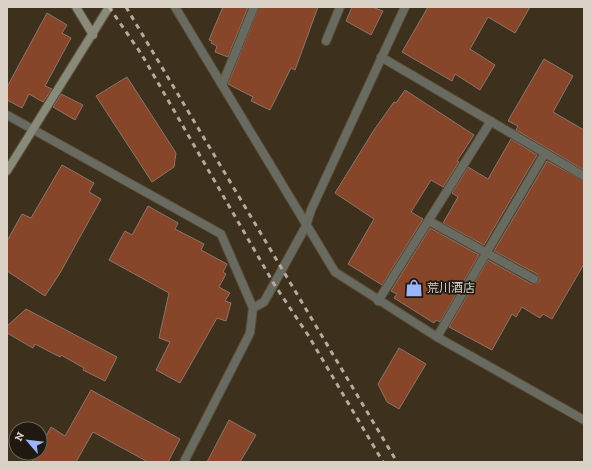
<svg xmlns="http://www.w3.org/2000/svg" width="591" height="469" font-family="'Zilla Slab','Noto Sans JP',serif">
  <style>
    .building { fill: #874529; stroke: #8e746a }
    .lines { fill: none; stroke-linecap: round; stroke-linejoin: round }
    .street-casing { stroke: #594d3b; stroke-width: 10 }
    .secondary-casing { stroke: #594d3b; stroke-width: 10 }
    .street { stroke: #6a6b60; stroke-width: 8 }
    .secondary { stroke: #898a79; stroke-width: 8 }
    .rail { stroke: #b5ab9f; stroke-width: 3; stroke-dasharray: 5 5; stroke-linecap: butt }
    .labels { text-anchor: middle; stroke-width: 3.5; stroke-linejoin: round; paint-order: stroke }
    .poi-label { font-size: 12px; fill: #d9d1c6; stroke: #1f1911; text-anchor: start }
  </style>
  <rect width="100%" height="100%" fill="#3d301d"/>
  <path class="building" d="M 223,7 L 248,7 L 228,57 L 215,52 L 217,46 L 211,43 L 212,41 L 209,40 Z
    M 259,7 L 318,7 L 295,70 L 291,68 L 270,110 L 251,101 L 253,97 L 228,84 Z
    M 352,7 L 372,7 L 383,11 L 371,35 L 346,21 Z
    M 428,7 L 530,7 L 515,33 L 488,17 L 470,49 L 495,65 L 480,90 L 455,74 L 452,81 L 402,52 Z
    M 47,13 L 67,25 L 62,33 L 71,38 L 45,86 L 52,89 L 43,102 L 29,94 L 22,108 L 7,100 L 7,87 Z
    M 544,59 L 573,76 L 553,112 L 584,130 L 584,170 L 516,130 L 518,126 L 508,121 Z
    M 127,77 L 176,153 L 174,167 L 152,182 L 96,96 Z
    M 405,90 L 474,135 L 457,161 L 459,162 L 443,187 L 431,180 L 411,212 L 423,219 L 382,285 L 348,264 L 374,219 L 335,193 L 374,130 L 394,102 L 396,103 Z
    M 61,94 L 83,105 L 75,120 L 53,107 Z
    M 511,139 L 537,155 L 484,245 L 443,223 L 458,197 L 452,193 L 468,167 L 488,179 Z
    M 547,161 L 584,181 L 584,264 L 552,319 L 543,314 L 540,318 L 522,307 L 516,317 L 512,314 L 492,350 L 449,327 L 488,260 L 531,284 L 539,282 L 539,279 L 537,274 L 494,251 Z
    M 62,165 L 94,183 L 89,192 L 101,199 L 60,273 L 45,296 L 7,271 L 7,241 L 22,214 L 31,218 Z
    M 148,206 L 178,223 L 175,229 L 204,244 L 201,250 L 227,264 L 223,272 L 226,274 L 219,287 L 230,293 L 225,301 L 231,303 L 226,321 L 217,318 L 180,383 L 156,370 L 170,342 L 159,338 L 169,293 L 109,260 L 125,231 L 132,235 Z
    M 430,228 L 479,255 L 440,322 L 436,320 L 434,323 L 394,298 L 397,294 L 391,291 Z
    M 26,309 L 117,357 L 105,381 L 83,370 L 84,368 L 61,355 L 60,357 L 35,344 L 33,348 L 7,333 L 7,326 Z
    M 399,348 L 426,364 L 399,409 L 387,402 L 378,384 Z
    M 91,390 L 180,439 L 168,462 L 148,462 L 93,432 L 76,462 L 32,462 L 37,453 L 40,453 L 40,447 L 51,427 L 65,436 Z
    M 229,420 L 256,435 L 240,462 L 207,462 Z"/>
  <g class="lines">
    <g class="street-casing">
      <path id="street" d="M 175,7 L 335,272 L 437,337 L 584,420
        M 326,41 L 340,7
        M 381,57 L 584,176
        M 222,85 L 254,7
        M 7,115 L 221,234 L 253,308 L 250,333 L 184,462
        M 429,221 L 534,279
        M 378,301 L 491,121
        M 253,308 L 264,302 L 306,226 L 311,210 L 405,7
        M 437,337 L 545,153"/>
    </g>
    <g class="secondary-casing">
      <path id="secondary" d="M 76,7 L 93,35
        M 7,171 L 109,7"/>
    </g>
    <use href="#street" class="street"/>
    <use href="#secondary" class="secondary"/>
    <path class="rail" d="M 109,7 L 142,55 L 274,284 L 308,335 L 383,462
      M 126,7 L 397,462"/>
  </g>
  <defs>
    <g id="shop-bare" transform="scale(1.38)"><path d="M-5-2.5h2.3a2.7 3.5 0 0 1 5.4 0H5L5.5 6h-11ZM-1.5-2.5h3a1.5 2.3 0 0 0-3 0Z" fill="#9ab5fd" stroke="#1f1911" stroke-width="2.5" paint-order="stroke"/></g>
  </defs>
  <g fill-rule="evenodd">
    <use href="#shop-bare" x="414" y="288"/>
  </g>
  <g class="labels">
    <g class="poi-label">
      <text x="427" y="292">荒川酒店</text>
    </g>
  </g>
  <rect width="591" height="469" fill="none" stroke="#d9d1c6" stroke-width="16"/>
  <g transform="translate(28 441) rotate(298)"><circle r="19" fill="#1f1911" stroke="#696359"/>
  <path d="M0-3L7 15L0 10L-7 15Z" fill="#9ab5fd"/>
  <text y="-6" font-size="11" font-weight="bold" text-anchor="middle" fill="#d9d1c6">N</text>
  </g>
</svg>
